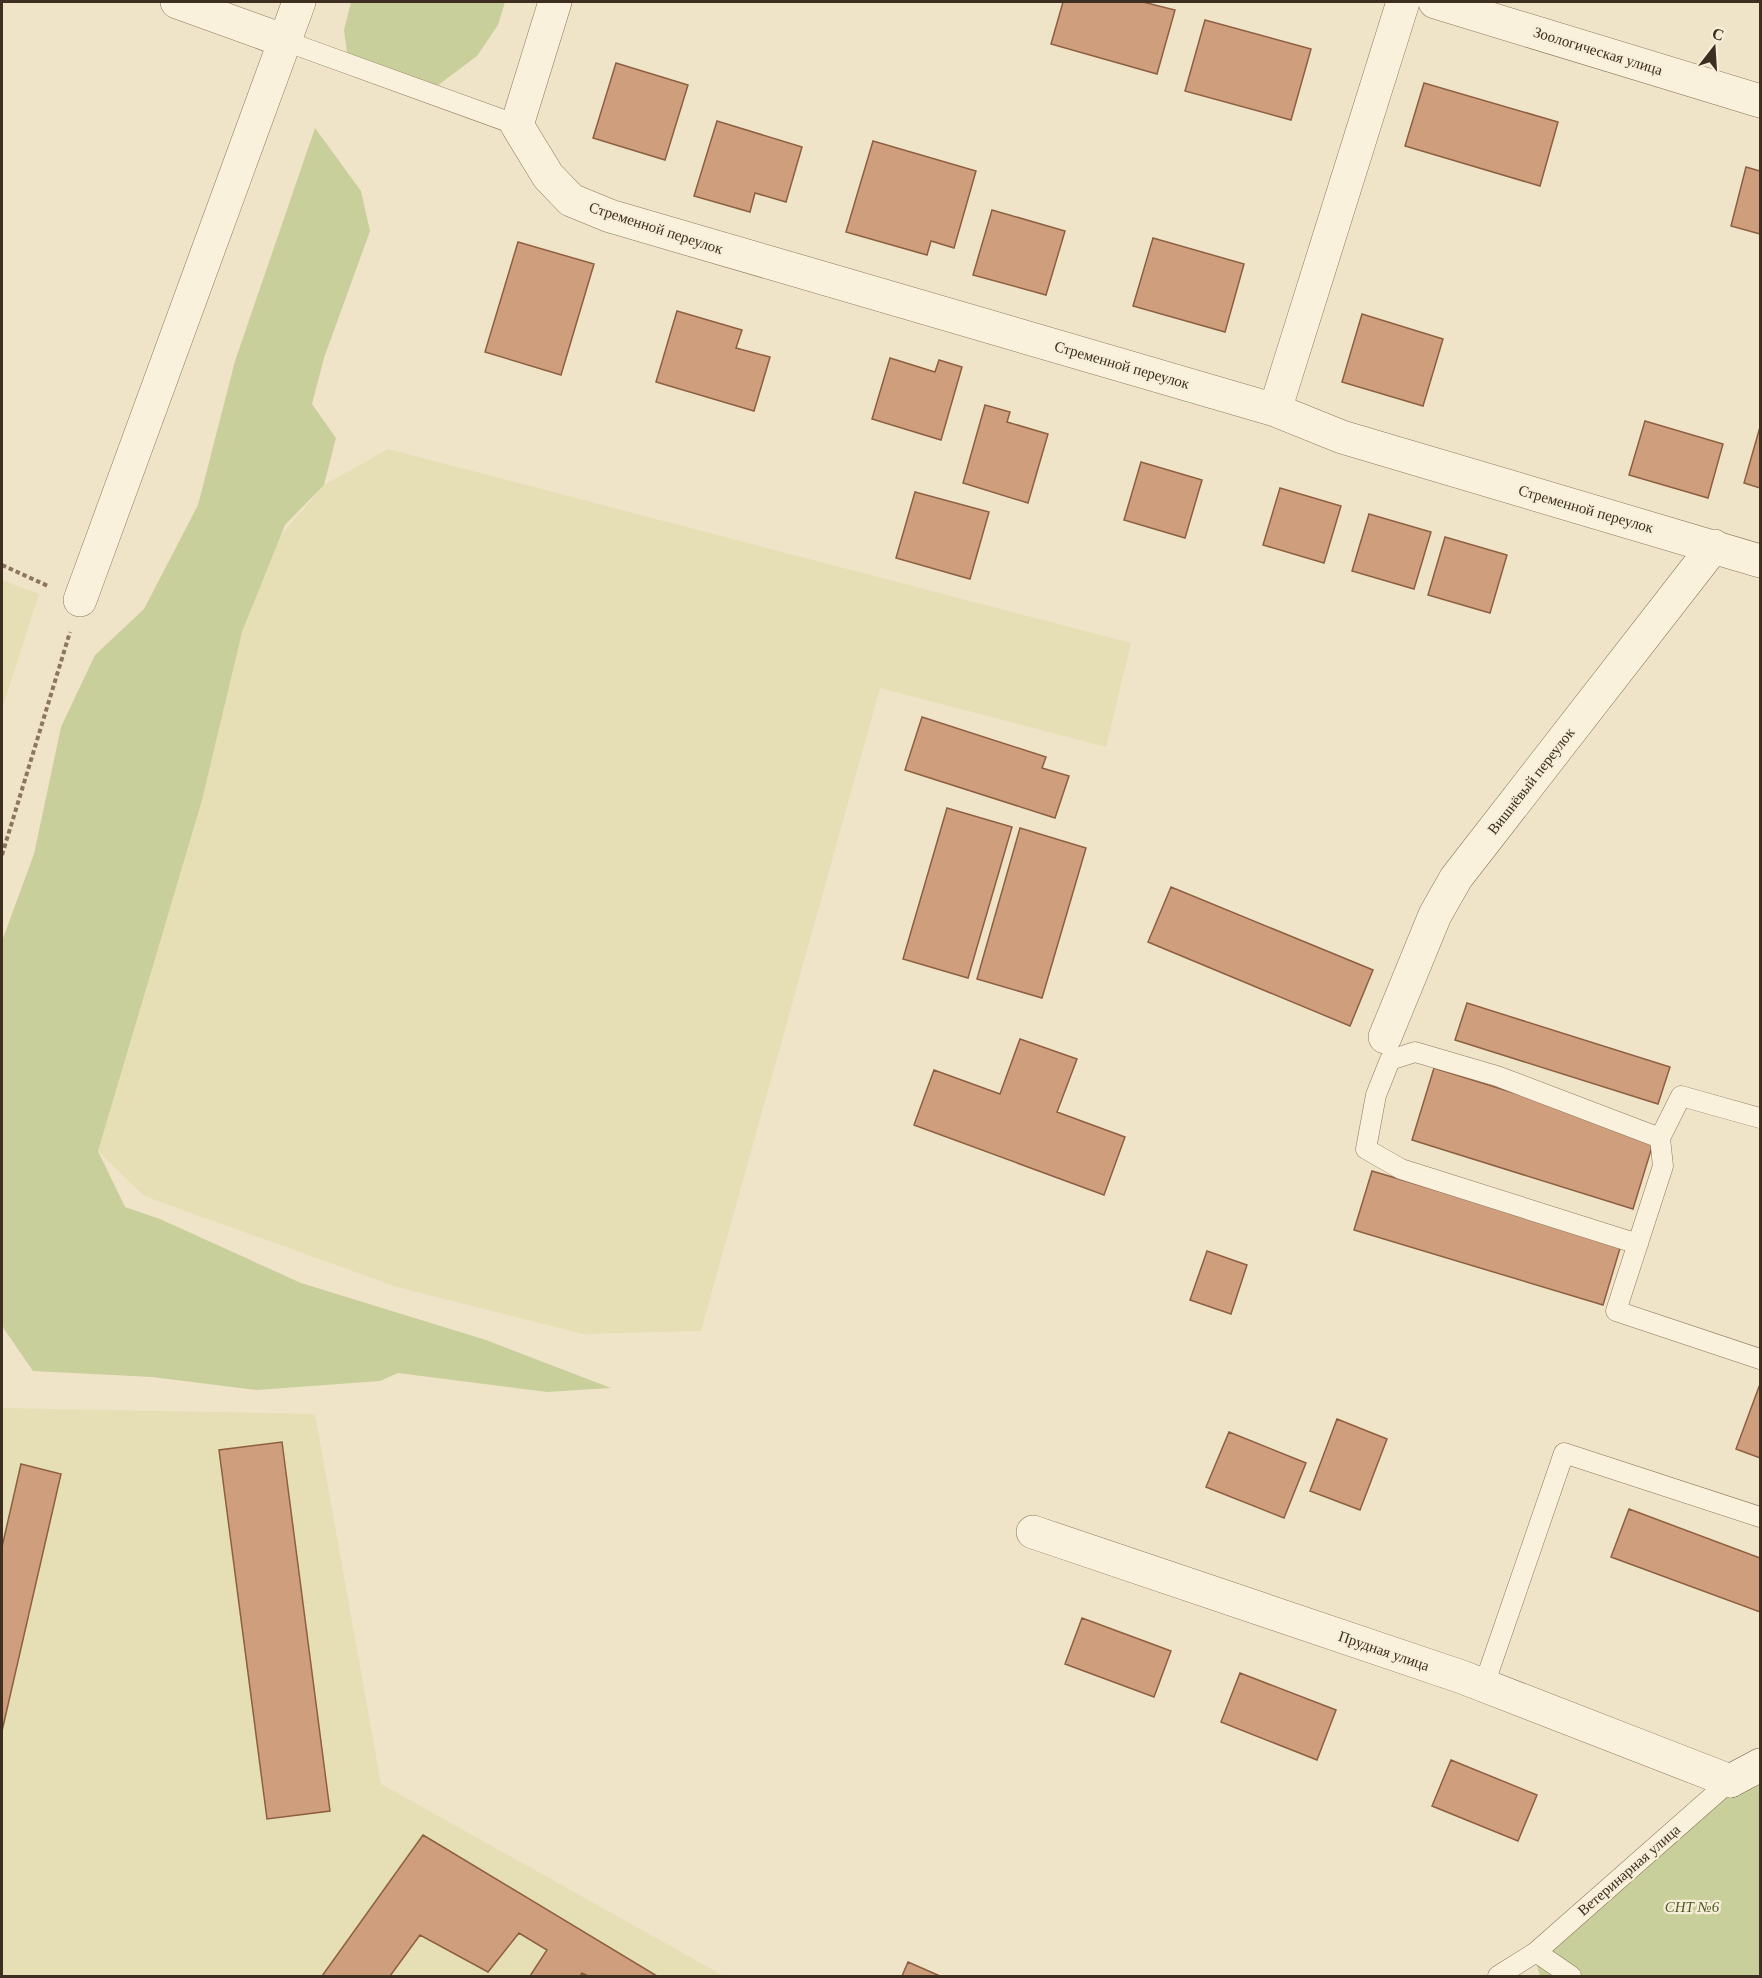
<svg xmlns="http://www.w3.org/2000/svg" width="1762" height="1978" font-family="'Times New Roman',serif">
  <style>
    .farmland { fill: #e6deb5 }
    .green { fill: #c9cf9b }
    .building { fill: #cf9f7d; stroke: #8d5f41; stroke-width: 1.5 }
    .lines { fill: none; stroke-linecap: round; stroke-linejoin: round }
    .lane-casing { stroke: #8d765c; stroke-width: 21 }
    .street-casing { stroke: #8d765c; stroke-width: 34 }
    .secondary-casing { stroke: #6f573f; stroke-width: 34 }
    .path { stroke: #8d765c; stroke-width: 4; stroke-dasharray: 4.5 3; stroke-linecap: butt }
    .lane { stroke: #faf1dc; stroke-width: 20 }
    .street { stroke: #faf1dc; stroke-width: 33 }
    .secondary { stroke: #faf1dc; stroke-width: 33 }
    .labels { text-anchor: middle; stroke-width: 4.5; stroke-linejoin: round; paint-order: stroke }
    .street-label { font-size: 15px; fill: #3d2e20; stroke: #f7eed8 }
    .park-label { font-size: 15px; font-style: italic; fill: #4d5a26; stroke: #f7eed8 }
  </style>
  <rect width="100%" height="100%" fill="#f0e4c8"/>
  <path class="farmland" d="M 388,449 L 1131,643 L 1106,747 L 880,688 L 701,1331 L 583,1334 L 397,1287 L 144,1196 L 98,1151 L 242,632 L 281,535 L 324,485 Z
    M 2,580 L 39,594 L 2,709 Z
    M 2,1408 L 315,1414 L 381,1784 L 724,1976 L 2,1976 Z"/>
  <path class="green" d="M 351,2 L 505,2 L 498,25 L 477,56 L 433,89 L 381,76 L 347,53 L 344,30 Z
    M 315,128 L 361,191 L 370,231 L 324,358 L 312,404 L 336,438 L 324,485 L 285,525 L 242,632 L 202,800 L 98,1151 L 125,1207 L 160,1219 L 301,1283 L 486,1340 L 611,1388 L 547,1392 L 398,1373 L 380,1381 L 257,1390 L 152,1377 L 33,1371 L 4,1329 L 2,1323 L 2,941 L 34,854 L 61,727 L 95,655 L 144,609 L 198,505 L 235,361 Z
    M 1760,1755 L 1760,1976 L 1540,1976 L 1537,1966 L 1729,1771 Z"/>
  <path class="building" d="M 1063,2 L 1143,2 L 1175,10 L 1157,74 L 1051,44 Z
    M 1205,20 L 1311,49 L 1291,120 L 1185,91 Z
    M 616,63 L 688,85 L 665,160 L 593,138 Z
    M 1424,83 L 1558,122 L 1540,186 L 1405,146 Z
    M 717,121 L 802,147 L 786,202 L 755,193 L 750,212 L 694,196 Z
    M 873,141 L 976,171 L 954,248 L 931,241 L 927,255 L 846,232 Z
    M 1746,167 L 1760,171 L 1760,234 L 1731,226 Z
    M 992,210 L 1065,231 L 1046,295 L 973,275 Z
    M 1153,238 L 1244,264 L 1225,332 L 1133,306 Z
    M 518,242 L 594,264 L 561,375 L 485,352 Z
    M 677,311 L 742,330 L 736,348 L 770,357 L 754,411 L 656,382 Z
    M 1362,314 L 1443,339 L 1423,406 L 1342,382 Z
    M 890,358 L 935,372 L 939,360 L 962,367 L 941,440 L 872,419 Z
    M 985,405 L 1010,412 L 1007,422 L 1048,434 L 1028,503 L 963,483 Z
    M 1645,421 L 1723,444 L 1708,498 L 1629,475 Z
    M 1760,427 L 1760,488 L 1744,483 Z
    M 1141,462 L 1202,480 L 1185,538 L 1124,520 Z
    M 1280,488 L 1341,506 L 1324,563 L 1263,545 Z
    M 915,492 L 989,512 L 970,579 L 896,558 Z
    M 1369,514 L 1431,532 L 1414,589 L 1352,571 Z
    M 1445,537 L 1507,555 L 1490,613 L 1428,595 Z
    M 922,717 L 1046,757 L 1042,768 L 1069,776 L 1055,818 L 905,770 Z
    M 947,808 L 1012,827 L 968,978 L 903,959 Z
    M 1020,828 L 1086,848 L 1042,998 L 977,979 Z
    M 1171,887 L 1373,970 L 1350,1026 L 1148,942 Z
    M 1467,1003 L 1670,1067 L 1658,1104 L 1455,1040 Z
    M 1020,1039 L 1077,1059 L 1057,1112 L 1125,1137 L 1104,1195 L 914,1125 L 934,1070 L 1000,1094 Z
    M 1434,1068 L 1655,1137 L 1633,1209 L 1412,1140 Z
    M 1372,1171 L 1621,1245 L 1603,1305 L 1354,1230 Z
    M 1207,1251 L 1247,1265 L 1231,1314 L 1190,1300 Z
    M 1760,1384 L 1760,1458 L 1736,1449 Z
    M 1337,1419 L 1387,1439 L 1360,1510 L 1310,1491 Z
    M 1229,1432 L 1306,1463 L 1284,1518 L 1206,1487 Z
    M 282,1442 L 330,1811 L 267,1819 L 219,1450 Z
    M 21,1464 L 61,1474 L 2,1731 L 2,1547 Z
    M 1629,1509 L 1760,1558 L 1760,1612 L 1611,1557 Z
    M 1082,1618 L 1171,1651 L 1154,1697 L 1065,1664 Z
    M 1240,1673 L 1336,1710 L 1317,1760 L 1221,1722 Z
    M 1451,1760 L 1537,1795 L 1518,1841 L 1432,1806 Z
    M 423,1835 L 657,1976 L 588,1976 L 582,1973 L 580,1976 L 530,1976 L 547,1950 L 519,1933 L 488,1972 L 420,1935 L 390,1976 L 322,1976 Z
    M 908,1962 L 940,1976 L 902,1976 Z"/>
  <g class="lines">
    <g class="lane-casing">
      <path id="lane" d="M 285,41 L 517,125
        M 1660,1138 L 1681,1096 L 1760,1118
        M 1638,1244 L 1401,1169 L 1366,1149 L 1376,1095 L 1390,1060 L 1415,1052 L 1497,1076 L 1660,1138 L 1663,1166 L 1616,1311 L 1760,1359
        M 1484,1685 L 1564,1453 L 1760,1517
        M 1536,1952 L 1571,1976
        M 1498,1976 L 1536,1952 L 1730,1781"/>
    </g>
    <g class="street-casing">
      <path id="street" d="M 177,2 L 285,41
        M 555,2 L 517,125 L 548,176 L 571,200 L 610,216 L 1275,410 L 1342,437 L 1760,561
        M 1435,2 L 1760,101
        M 1275,410 L 1403,2
        M 80,600 L 299,2
        M 1385,1037 L 1435,915 L 1456,878 L 1714,546
        M 1033,1532 L 1462,1677 L 1730,1781"/>
    </g>
    <g class="secondary-casing">
      <path id="secondary" d="M 1730,1781 L 1760,1765"/>
    </g>
    <path class="path" d="M 2,565 L 48,586
      M 2,855 L 70,632"/>
    <use href="#lane" class="lane"/>
    <use href="#street" class="street"/>
    <use href="#secondary" class="secondary"/>
  </g>
  <g class="labels">
    <g class="street-label">
      <text transform="translate(1598 51) rotate(17)" y="5">Зоологическая улица</text>
      <text transform="translate(656 228) rotate(18)" y="5">Стременной переулок</text>
      <text transform="translate(1122 365) rotate(16)" y="5">Стременной переулок</text>
      <text transform="translate(1586 509) rotate(16)" y="5">Стременной переулок</text>
      <text transform="translate(1531 781) rotate(-52)" y="5">Вишнёвый переулок</text>
      <text transform="translate(1384 1651) rotate(19)" y="5">Прудная улица</text>
      <text transform="translate(1629 1870) rotate(-41)" y="5">Ветеринарная улица</text>
    </g>
    <g class="park-label">
      <text x="1692" y="1912">СНТ №6</text>
    </g>
  </g>
  <rect width="1762" height="1978" fill="none" stroke="#3d2e20" stroke-width="6"/>
  <g transform="translate(1714 48) rotate(17)" stroke="#f7eed8" stroke-width="4.5" paint-order="stroke">
  <path d="M0-4.5L10 22L0 15L-10 22Z" fill="#3d2e20"/>
  <text y="-9" font-size="16" font-weight="bold" text-anchor="middle" fill="#3d2e20">С</text>
  </g>
</svg>
